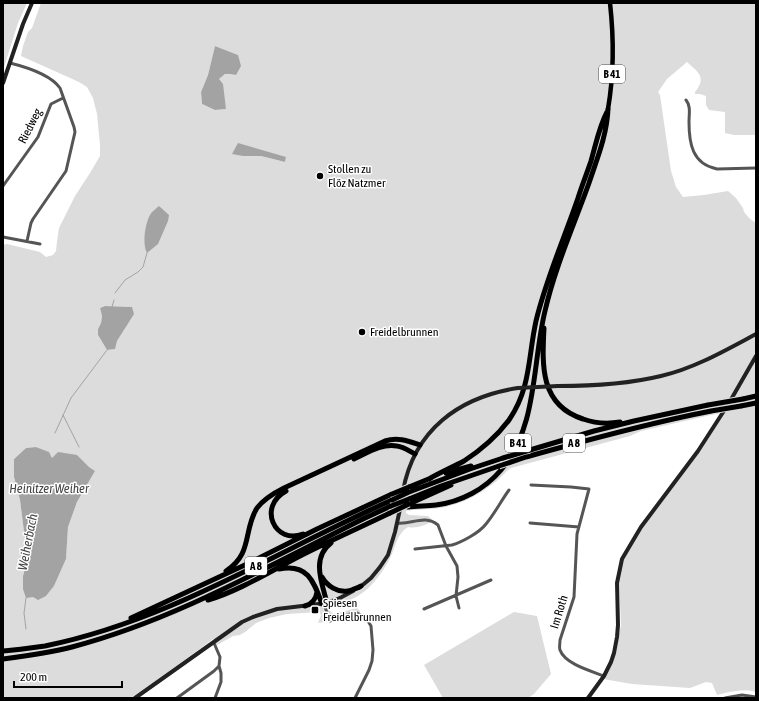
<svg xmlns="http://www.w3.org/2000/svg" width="759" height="701" font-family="'Asap Condensed',sans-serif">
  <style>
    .green { fill: #dcdcdc; fill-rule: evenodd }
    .water { fill: #a3a3a3 }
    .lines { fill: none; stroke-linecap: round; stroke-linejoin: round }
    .stream { stroke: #a3a3a3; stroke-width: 1 }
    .primary-casing { stroke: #dbdbdb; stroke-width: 6 }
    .highway-casing { stroke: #dbdbdb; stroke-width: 7 }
    .street { stroke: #555; stroke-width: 3 }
    .secondary { stroke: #222; stroke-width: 4 }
    .primary { stroke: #000; stroke-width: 4.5 }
    .highway { stroke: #000; stroke-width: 5 }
    .highway-bridge-casing { stroke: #dbdbdb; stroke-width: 7; stroke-linecap: butt }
    .secondary-bridge { stroke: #222; stroke-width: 4 }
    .highway-bridge { stroke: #000; stroke-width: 5 }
    .poi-dot { fill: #000; stroke: #fff; stroke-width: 1.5 }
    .labels { text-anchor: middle; stroke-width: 3; stroke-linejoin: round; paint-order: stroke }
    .shield { fill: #fff; stroke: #4c4c4c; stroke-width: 1 }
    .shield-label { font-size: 11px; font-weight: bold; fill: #000 }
    .street-label { font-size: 12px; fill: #000; stroke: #fff }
    .poi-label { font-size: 12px; fill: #000; stroke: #fff; text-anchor: start }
    .water-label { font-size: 13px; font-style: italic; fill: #444; stroke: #fff }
  </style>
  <rect width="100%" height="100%" fill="#fff"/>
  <path class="green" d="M 3,3 L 27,3 L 18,23 L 3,70 Z
    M 41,3 L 756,3 L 756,135 L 734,135 L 725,133 L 725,112 L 709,110 L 706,105 L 706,96 L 700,94 L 695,94 L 695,92 C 707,77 698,72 687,62 L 667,79 L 658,92 L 660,95 L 671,171 L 676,187 L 683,197 L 704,195 L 728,191 L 736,198 L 743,208 L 744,212 L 750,219 L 756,223 L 756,692 C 743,688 730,692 717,695 L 712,683 L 706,682 L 690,688 L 632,684 L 603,679 L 615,653 L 621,625 L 619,582 L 623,559 L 641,530 L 703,447 L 724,412 L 641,431 L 630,436 L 511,468 C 506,471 503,475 499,479 C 495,483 489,486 484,490 C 460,506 437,508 409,509 L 406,511 L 406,513 L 409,515 L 428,516 L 433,520 C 428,525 415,529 408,527 C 396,534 395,551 388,562 C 380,576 368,592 352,599 C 345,603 337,606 329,609 L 330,611 L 334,614 L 357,608 L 360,611 L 360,613 L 356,617 L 318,623 L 321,615 L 319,612 L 287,614 L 269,618 L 256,623 L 245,632 L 240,635 L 233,636 L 217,645 L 213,639 L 190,656 L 131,698 L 3,698 L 3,245 L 7,244 L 40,252 L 46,257 L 53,255 L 56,251 L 57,241 L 59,228 L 75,196 L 90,173 L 100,156 L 100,145 L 97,114 L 93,98 L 87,87 L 79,82 L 21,56 L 23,46 L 28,32 L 32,28 ZM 215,46 L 238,55 L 231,74 L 225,74 L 219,79 L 226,109 L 215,110 L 202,104 L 201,92 L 208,75 ZM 261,156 L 286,157 L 285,162 ZM 105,306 L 132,307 L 125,328 L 117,341 L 114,349 L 107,350 L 98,335 L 98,329 L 101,323 L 102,316 L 100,308 ZM 36,447 L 48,452 L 52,458 L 89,467 L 95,471 L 77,502 L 68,527 L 66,559 L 54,586 L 46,596 L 23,576 L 27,561 L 26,547 L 22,516 L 20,500 L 14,477 L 14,459 L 26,448 Z
    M 514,612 L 537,616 L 551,674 L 534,694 L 528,698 L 443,698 L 424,665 Z"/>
  <path class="water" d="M 215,46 L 238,55 L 241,66 L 236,75 L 231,74 L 225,74 L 219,79 L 223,84 L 226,109 L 215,110 L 202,104 L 201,92 L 208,75 Z
    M 238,143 L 286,157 L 285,162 L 261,156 L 243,156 L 232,154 Z
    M 159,206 L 169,215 L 168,221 L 158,244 L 147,253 C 142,244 145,224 150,215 C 152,211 156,209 159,206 Z
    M 105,306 L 132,307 L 134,314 L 117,341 L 115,349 L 107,350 L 98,335 L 98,329 L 101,323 L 102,316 L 100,308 Z
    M 36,447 L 49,452 L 52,458 L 58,452 L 77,455 L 89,467 L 95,471 L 77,502 L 68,527 L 66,559 L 54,586 L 46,596 L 38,600 L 33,597 L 26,598 L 23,589 L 23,576 L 27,561 L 26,547 L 22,516 L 20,500 L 14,477 L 14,459 L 26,448 Z"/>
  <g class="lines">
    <path class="stream" d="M 115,293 L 125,280 L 138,272 L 143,267 L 147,253
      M 112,307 L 114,300
      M 63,415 L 79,447
      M 55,433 L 71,398 L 107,350
      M 26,629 L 24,613 L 26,598"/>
    <g class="primary-casing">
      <path id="primary" d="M 608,109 C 614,74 614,39 610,3"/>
    </g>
    <g class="highway-casing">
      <path id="highway" d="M 544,328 C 542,366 540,405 583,419 C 594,423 608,424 620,422
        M 743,399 L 756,396
        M 741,406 L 756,403
        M 530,450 L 594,431 L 634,421 L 708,405
        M 526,457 C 587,440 649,423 711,411
        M 354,459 C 367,453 382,443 397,446 C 404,447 409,451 415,454
        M 446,473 L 471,466
        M 429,479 C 441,472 453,467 464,461 C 481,450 497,436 509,420 C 531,388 528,357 536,321 C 546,279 564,239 578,198 C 582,185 587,173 591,161 C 596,144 599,127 607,112
        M 409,487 L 431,478
        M 286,491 C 257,507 275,545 303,534
        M 409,492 L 470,469 L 503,458
        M 409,499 L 441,486 L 499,466
        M 409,504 L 451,485
        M 408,507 C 418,506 427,506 436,505 C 461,502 485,489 501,470 C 538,426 532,364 545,311 C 555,267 574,225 589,183 C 597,159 607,135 608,109
        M 279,569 C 308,563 314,582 322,604
        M 226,571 C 253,554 243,530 257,508 C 264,499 274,493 284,488 L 385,441 C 398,437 408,441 420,445
        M 322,577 C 327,586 338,593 348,591 C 353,590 357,588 361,586
        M 208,600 C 242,590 277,567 310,551 C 336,538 363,526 390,513
        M 327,603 C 322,583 311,558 331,543
        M 305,606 C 312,604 316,599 317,592
        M 131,618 L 247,564 L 317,529 L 392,494
        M 3,651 C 17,650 31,648 45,646 C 169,621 277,551 392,500
        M 3,659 C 26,656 49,653 72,647 C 175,620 268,566 363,519 L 391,506"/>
    </g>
    <path class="street" d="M 10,63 C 26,67 50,74 60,88 L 74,127 L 75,132 L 66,171 L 33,219 L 31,223 L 27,241
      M 686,100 C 691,106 689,114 689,122 C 689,143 692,164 717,169 L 756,168
      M 3,186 L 38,137 L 51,104 L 63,98
      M 3,237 L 40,244
      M 531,485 L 571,487 L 589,489 L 577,534 L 574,597 L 560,640 C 560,644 559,647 560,650 C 565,664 591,671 604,676
      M 397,523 C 412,525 424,514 438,525 L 446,546 L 457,566 L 458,577 L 456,596 L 459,608
      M 530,523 L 579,527
      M 415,549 L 452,545 C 462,542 479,533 486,524 C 495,513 501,501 509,490
      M 324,604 L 330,621 L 350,614 L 357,613 L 366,618 L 371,626 L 373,650 L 372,661 L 369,670 L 355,698
      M 424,609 L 491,580
      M 214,643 L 220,657 L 219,666 L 221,673 L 221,682 L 215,698
      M 177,698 L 214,671 L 219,666
      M 725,698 L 742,695 L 756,697"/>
    <path class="secondary" d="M 3,83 L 23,24 L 32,3
      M 558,386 C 592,386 628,384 661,376 C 695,368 726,350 756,334
      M 403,491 C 414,430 459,397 518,388
      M 359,588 L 371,578 L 380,567 L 388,555 L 395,532 L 402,500
      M 135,698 L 242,622 L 253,617 L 277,609 L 327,603 L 338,599 L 353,591
      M 588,698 L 604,676 L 611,662 L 614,653 L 617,637 L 618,625 L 617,583 L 622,559 L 641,527 L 698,451 L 729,403 L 756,356"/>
    <use href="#primary" class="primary"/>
    <use href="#highway" class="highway"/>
    <g class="highway-bridge-casing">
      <path id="highway-bridge" d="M 708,405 L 743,399
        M 711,411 L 741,406
        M 503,458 L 530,450
        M 499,466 L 526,457
        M 392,494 L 409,487
        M 392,500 L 409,492
        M 391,506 L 409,499
        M 390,513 L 409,504"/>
    </g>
    <path class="secondary-bridge" d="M 518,388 L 558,386"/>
    <use href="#highway-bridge" class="highway-bridge"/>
  </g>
  <g class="poi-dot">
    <circle cx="320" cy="176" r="4"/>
    <circle cx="362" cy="332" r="4"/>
    <rect x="311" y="606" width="8" height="8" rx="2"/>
  </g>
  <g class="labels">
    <g class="shield">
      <rect x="599" y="65" width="26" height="18" rx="3"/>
      <rect x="505" y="434" width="26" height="18" rx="3"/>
      <rect x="563" y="434" width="22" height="18" rx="3"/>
      <rect x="245" y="557" width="22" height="18" rx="3"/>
    </g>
    <g class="shield-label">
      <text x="612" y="78">B 41</text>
      <text x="518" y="447">B 41</text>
      <text x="574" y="447">A 8</text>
      <text x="256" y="570">A 8</text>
    </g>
    <g class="street-label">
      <text transform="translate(30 126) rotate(-63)" y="4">Riedweg</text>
      <text transform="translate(559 612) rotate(-73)" y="4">Im Roth</text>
    </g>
    <g class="poi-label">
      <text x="328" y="173">Stollen zu<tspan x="328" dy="14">Flöz Natzmer</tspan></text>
      <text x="370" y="336">Freidelbrunnen</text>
      <text x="323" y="607">Spiesen<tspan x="323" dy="14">Freidelbrunnen</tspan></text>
    </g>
    <g class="water-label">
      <text x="49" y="493">Heinitzer Weiher</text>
      <text transform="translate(27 542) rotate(-79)" y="5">Weiherbach</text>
    </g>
  </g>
  <rect width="759" height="701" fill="none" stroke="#000000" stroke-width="8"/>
  <path d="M14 681v6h108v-6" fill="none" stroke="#000000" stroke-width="2"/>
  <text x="20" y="681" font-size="12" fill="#000000" stroke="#ffffff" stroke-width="3" paint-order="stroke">200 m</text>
</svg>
